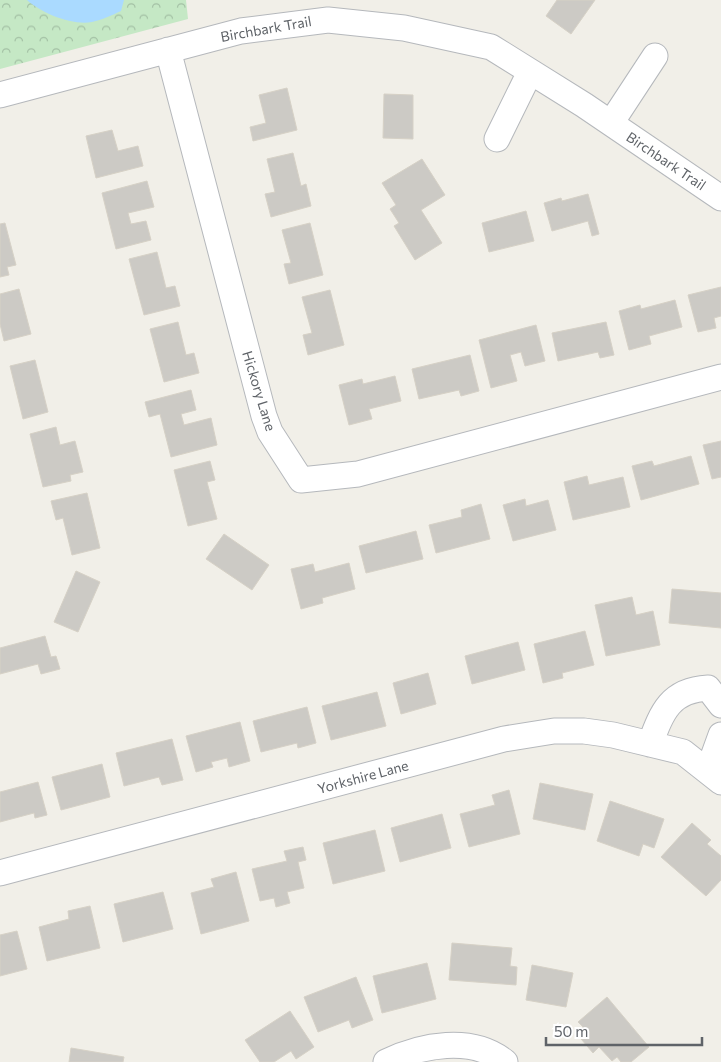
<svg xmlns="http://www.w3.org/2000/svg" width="721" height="1062" font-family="Commissioner,sans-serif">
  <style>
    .forest { fill: url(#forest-crowns) }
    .water { fill: #aadaff }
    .building { fill: #cccac5; stroke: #d6d1c6 }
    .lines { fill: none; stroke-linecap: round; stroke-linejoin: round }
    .minor-casing { stroke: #b5b8bc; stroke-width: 27 }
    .minor { stroke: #fff; stroke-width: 25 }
    .labels { text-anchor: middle; stroke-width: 4; stroke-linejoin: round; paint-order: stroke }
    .street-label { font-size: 14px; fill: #5f6368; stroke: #fff }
  </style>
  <defs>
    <pattern id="forest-crowns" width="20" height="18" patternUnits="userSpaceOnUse" patternTransform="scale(1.25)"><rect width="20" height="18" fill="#c5e8c5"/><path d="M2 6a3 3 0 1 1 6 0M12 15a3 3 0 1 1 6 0" fill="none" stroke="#a3c0a4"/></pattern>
  </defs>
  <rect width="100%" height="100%" fill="#f1efe8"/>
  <path class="forest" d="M 0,0 L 186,0 L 188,19 L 0,69 Z"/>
  <path class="water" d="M 27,0 L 124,0 L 121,11 C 112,15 102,20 92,22 C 73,26 41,13 27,0 Z"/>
  <path class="building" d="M 557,0 L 595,0 L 571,34 L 546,16 Z
    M 287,88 L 297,130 L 253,141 L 250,127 L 266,123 L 259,95 Z
    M 384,94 L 413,95 L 413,139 L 383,138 Z
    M 112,130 L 118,151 L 138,146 L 143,166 L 96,178 L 86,136 Z
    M 293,153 L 301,186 L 306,184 L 311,206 L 271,217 L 265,194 L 275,192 L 267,159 Z
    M 422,159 L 445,195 L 421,210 L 442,243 L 415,260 L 394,226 L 399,223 L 390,209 L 396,205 L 382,183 Z
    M 147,181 L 154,207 L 128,213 L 131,224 L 146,221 L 151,240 L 116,249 L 102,193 Z
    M 588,194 L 599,234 L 592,236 L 588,221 L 552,231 L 544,203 L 561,198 L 562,201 Z
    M 526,211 L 534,241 L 489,252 L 482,223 Z
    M 5,223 L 16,265 L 7,267 L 9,275 L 0,277 L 0,224 Z
    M 310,223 L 323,275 L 289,284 L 284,264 L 291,263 L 282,230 Z
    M 157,252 L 166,288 L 175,286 L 180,306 L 144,315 L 129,259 Z
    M 721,287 L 721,316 L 714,318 L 716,328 L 698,332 L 688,295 Z
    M 19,289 L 31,334 L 4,341 L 0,324 L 0,294 Z
    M 330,290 L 344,345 L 308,355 L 303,335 L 312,333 L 302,297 Z
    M 675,300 L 682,327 L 649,336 L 651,344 L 629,350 L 619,311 L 640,305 L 641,309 Z
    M 178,322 L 186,355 L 194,353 L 199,373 L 164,382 L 150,329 Z
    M 606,322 L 614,355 L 600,358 L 598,352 L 558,361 L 552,333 Z
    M 536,325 L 545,361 L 525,366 L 521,352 L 510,355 L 517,381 L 491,388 L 479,340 Z
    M 470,355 L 479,391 L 461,396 L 459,390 L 419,399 L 412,369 Z
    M 35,360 L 48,412 L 23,419 L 10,366 Z
    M 395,376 L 401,401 L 369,409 L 372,419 L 349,425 L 339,385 L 362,379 L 363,384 Z
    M 191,390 L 196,410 L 181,414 L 184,425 L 211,418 L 217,445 L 171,457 L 160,414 L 149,417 L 145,402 Z
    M 56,427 L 60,445 L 75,441 L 83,472 L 70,475 L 71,481 L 43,487 L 30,434 Z
    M 721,441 L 721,477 L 712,479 L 703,445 Z
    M 691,456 L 699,484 L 641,500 L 632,466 L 652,461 L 654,466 Z
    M 210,461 L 215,480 L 207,482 L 217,519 L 188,526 L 174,470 Z
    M 587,476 L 589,485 L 623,477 L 630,507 L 573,520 L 564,482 Z
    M 87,493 L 100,548 L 72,555 L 63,518 L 56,520 L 51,501 Z
    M 525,499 L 526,506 L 548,500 L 556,530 L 513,541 L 503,505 Z
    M 481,504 L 490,539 L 436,553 L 429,525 L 462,517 L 461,510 Z
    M 416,531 L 423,559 L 366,573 L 359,546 Z
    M 224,534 L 269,565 L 252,590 L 206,559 Z
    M 349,563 L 355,589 L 322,598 L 323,603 L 301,609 L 291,569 L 313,564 L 315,572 Z
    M 76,571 L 100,582 L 78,632 L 54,622 Z
    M 672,589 L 721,593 L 721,628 L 669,623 Z
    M 632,597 L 636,615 L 653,611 L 660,645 L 606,656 L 595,605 Z
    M 585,631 L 594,665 L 562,673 L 563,678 L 543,683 L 534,644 Z
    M 45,636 L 51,657 L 56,656 L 60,669 L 41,674 L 38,664 L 0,674 L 0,648 Z
    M 518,642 L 525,670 L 472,684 L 465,656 Z
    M 428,673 L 436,704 L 401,714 L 393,683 Z
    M 377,692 L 386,726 L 331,740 L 322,706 Z
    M 307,707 L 316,743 L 298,748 L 297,743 L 261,752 L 253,721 Z
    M 240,722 L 250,761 L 229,767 L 227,758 L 211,762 L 213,767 L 196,772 L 186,736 Z
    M 172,739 L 183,780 L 162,785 L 159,777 L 124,786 L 116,753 Z
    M 102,764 L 110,797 L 61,810 L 52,777 Z
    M 38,782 L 47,815 L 35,818 L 34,813 L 0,822 L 0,792 Z
    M 540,783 L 593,794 L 585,830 L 533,819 Z
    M 509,790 L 520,834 L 469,847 L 460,814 L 495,805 L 492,795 Z
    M 610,801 L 664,819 L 654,848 L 643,844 L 639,856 L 597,841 Z
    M 442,814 L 451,848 L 400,862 L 391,828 Z
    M 692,823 L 711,840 L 707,844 L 721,856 L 721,880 L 706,896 L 661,857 Z
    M 375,830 L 385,871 L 333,884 L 323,843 Z
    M 303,847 L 306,860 L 298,862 L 304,888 L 287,892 L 290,903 L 276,907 L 274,898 L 260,901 L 252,869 L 287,861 L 284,851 Z
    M 236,872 L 249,921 L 201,934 L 191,893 L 214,887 L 211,879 Z
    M 163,892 L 173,929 L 123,942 L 114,904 Z
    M 90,906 L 100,948 L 47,961 L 39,927 L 69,919 L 68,911 Z
    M 17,931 L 27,969 L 0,976 L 0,935 Z
    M 452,943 L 512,948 L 510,966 L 517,967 L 516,985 L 449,980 Z
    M 427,963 L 436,999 L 382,1013 L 373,976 Z
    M 532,965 L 573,973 L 566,1007 L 526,1000 Z
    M 356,977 L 373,1020 L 352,1028 L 349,1020 L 318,1032 L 304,997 Z
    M 607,997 L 649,1047 L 631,1062 L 621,1062 L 617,1057 L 612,1061 L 599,1047 L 593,1053 L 576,1033 L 583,1027 L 578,1022 Z
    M 290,1011 L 314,1047 L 296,1059 L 291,1051 L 274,1062 L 260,1062 L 245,1040 Z
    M 71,1048 L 124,1057 L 123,1062 L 69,1062 Z"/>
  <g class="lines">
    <g class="minor-casing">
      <path id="minor" d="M 168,50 L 264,416 L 270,432 L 301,480 L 358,474 L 721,377
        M 0,95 L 241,31 L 328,20 L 404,28 L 491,47 L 584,105 L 721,198
        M 611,123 L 655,56
        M 497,139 L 530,72
        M 650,744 C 662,712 670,690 708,688 L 721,705
        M 708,771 L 721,735
        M 0,873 L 504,739 L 554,731 L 584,731 L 613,735 L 683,752 L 721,782
        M 386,1062 C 421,1045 472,1035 505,1062"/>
    </g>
    <use href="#minor" class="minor"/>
  </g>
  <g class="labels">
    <g class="street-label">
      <text transform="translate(266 29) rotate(-10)" y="5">Birchbark Trail</text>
      <text transform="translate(666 161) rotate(34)" y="5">Birchbark Trail</text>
      <text transform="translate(259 391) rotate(73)" y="5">Hickory Lane</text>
      <text transform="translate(363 777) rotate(-15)" y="5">Yorkshire Lane</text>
    </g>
  </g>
  <path d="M546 1037v8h156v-8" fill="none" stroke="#5f6368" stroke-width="2.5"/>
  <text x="554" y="1037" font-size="15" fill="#5f6368" stroke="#ffffff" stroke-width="4" paint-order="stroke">50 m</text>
</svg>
